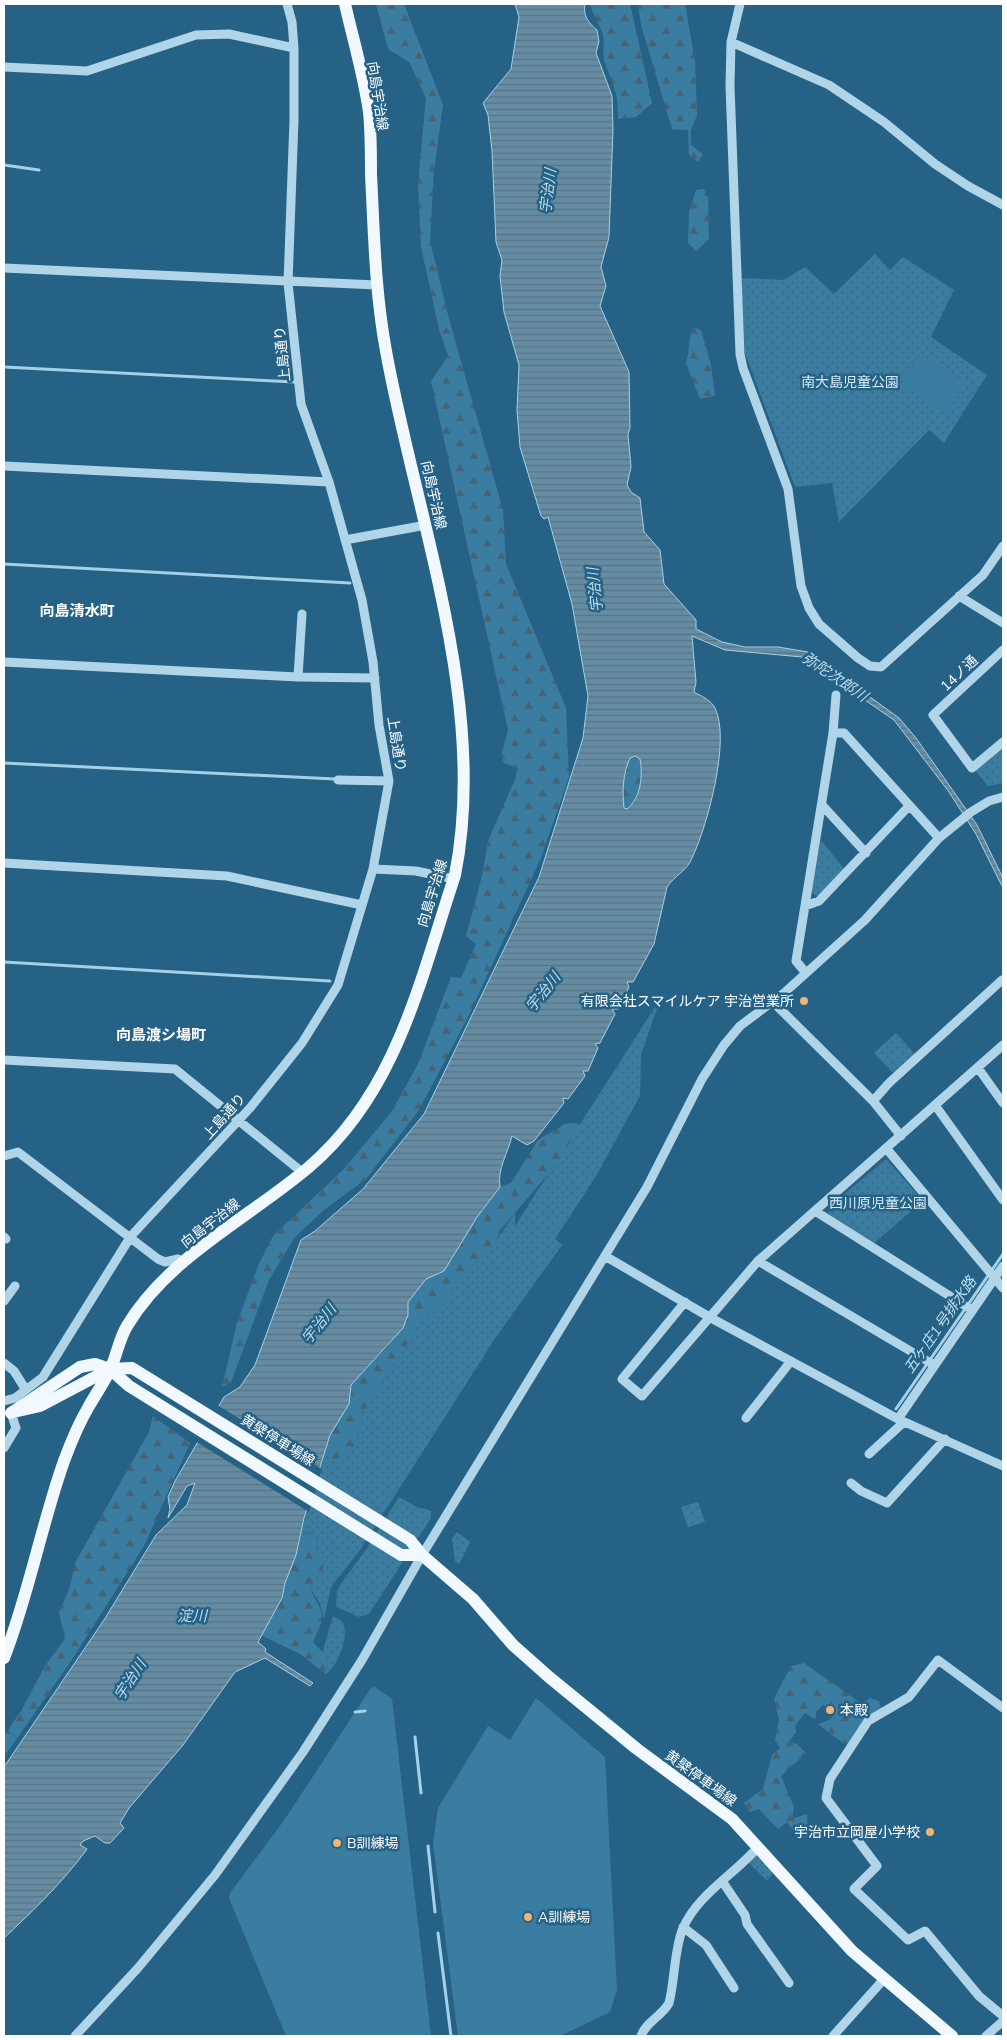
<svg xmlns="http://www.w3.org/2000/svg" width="1007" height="2040" font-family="'Nunito Sans','Noto Sans JP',sans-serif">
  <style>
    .green { fill: url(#green-dots) }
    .forest { fill: url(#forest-firs) }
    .pitch { fill: #3b7da1 }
    .water { fill: url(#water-rules); stroke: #a5d1e8; fill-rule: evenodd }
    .pier { fill: #266285 }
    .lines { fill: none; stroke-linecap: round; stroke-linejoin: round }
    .stream { stroke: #a5d1e8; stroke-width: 3 }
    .minor { stroke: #b0d4e8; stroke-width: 9 }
    .major { stroke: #f2f9fe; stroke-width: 12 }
    .poi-dot { fill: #f0b575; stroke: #266285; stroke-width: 2 }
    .labels { text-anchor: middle; stroke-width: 5; stroke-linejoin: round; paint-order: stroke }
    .street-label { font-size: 14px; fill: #fff; stroke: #266285 }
    .park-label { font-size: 14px; fill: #d4eaf6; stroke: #266285 }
    .poi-label { font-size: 14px; fill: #fff; stroke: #266285; text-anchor: start }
    .water-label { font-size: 15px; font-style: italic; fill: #bcddef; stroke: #266285 }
    .neighbourhood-label { font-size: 15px; font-weight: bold; fill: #fff; stroke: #266285 }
  </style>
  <defs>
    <pattern id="green-dots" width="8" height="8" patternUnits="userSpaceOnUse" patternTransform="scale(1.25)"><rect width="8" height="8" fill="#3b7da1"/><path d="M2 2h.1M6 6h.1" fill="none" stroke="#446476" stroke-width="1.8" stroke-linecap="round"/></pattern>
    <pattern id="forest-firs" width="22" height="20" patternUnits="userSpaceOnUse" patternTransform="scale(1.25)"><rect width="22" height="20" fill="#3b7da1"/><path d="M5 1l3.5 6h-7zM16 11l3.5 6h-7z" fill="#446476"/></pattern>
    <pattern id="water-rules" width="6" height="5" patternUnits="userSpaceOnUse" patternTransform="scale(1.25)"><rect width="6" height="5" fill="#648ca3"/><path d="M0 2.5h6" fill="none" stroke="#5a7280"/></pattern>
  </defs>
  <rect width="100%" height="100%" fill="#266285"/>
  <path class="green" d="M 875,254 L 890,270 L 903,257 L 954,290 L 931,337 L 987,375 L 944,443 L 929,430 L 839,522 L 832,483 L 795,487 L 745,353 L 741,278 L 784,280 L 805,267 L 834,294 Z
    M 1003,745 L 1003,783 L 988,786 L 974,769 Z
    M 821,840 L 844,869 L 818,897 L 811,892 Z
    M 655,1007 L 657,1008 L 641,1055 L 640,1096 L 596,1176 L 555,1239 L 562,1245 L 496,1337 L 360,1550 L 331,1587 L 324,1619 L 320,1603 L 310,1589 L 313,1581 L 322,1574 L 315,1554 L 318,1540 L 309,1533 L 301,1532 L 323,1455 L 335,1459 L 353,1446 L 357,1439 L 361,1414 L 425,1317 L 437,1311 L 450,1299 L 455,1283 L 495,1243 L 515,1213 L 515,1226 Z
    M 896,1033 L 915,1054 L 893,1073 L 874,1053 Z
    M 886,1159 L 923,1201 L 874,1243 L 829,1214 L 828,1208 Z
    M 399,1497 L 415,1506 L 431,1511 L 431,1518 L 369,1614 L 359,1617 L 336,1607 L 337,1591 L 342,1582 L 365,1551 Z
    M 698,1502 L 705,1522 L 688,1527 L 681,1507 Z
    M 457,1532 L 470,1542 L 459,1564 L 455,1561 L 452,1539 Z
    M 333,1616 L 343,1622 C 349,1637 339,1664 326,1674 L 323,1651 Z
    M 758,1848 L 776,1869 L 767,1881 L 747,1861 Z"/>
  <path class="forest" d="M 376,4 L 404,4 L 443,105 L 434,170 L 430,241 L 449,319 L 503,510 L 506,564 L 566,708 L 569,777 L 541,858 L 469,1015 L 419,1110 L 366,1179 L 325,1209 L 294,1238 L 269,1280 L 231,1382 L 222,1387 L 237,1323 L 258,1266 L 273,1236 L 344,1169 L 392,1111 L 418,1064 L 451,977 L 461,978 L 476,944 L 466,936 L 483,872 L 488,841 L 516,777 L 517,768 L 504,763 L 501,756 L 508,730 L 431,381 L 448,356 L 439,329 L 421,247 L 418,183 L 426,98 L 409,62 L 388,49 Z
    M 590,4 L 630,4 L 652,103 L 636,117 L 618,119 C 619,94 613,85 605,63 C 601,53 606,41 602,32 C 598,22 593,14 590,4 Z
    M 638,4 L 685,4 L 695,61 L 697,115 L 691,130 L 691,145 L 703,154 L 698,162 L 689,155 L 688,130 L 672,129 L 641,25 Z
    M 704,189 L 708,198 L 709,239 L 696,251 L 688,243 L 689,213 L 696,190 Z
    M 693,327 L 701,330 L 711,365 L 715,396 L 700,399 L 686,363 C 690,351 688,339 693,327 Z
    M 635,756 L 640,759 C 643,775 641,798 627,809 L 624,808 C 622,791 623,773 630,758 Z
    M 573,1123 L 581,1125 L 554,1167 L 503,1227 L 495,1243 L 455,1283 L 450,1299 L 437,1311 L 425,1317 L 361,1414 L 357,1439 L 353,1446 L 335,1459 L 323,1455 L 330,1435 L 349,1404 L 351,1385 L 388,1346 L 408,1315 L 408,1302 L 426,1279 L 444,1271 L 477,1217 L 500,1187 L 511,1183 L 538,1140 L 565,1124 Z
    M 153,1416 L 190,1443 L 144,1546 L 71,1661 L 4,1757 L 4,1736 L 21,1711 L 45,1666 L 65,1639 L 59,1612 L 69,1590 L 76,1561 L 149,1432 Z
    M 301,1532 L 309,1533 L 318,1540 L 315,1554 L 324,1563 L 322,1574 L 313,1581 L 310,1589 C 324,1619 328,1609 313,1642 L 325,1655 L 326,1674 L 300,1654 L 261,1635 L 282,1598 L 285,1583 L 296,1555 Z
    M 804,1663 L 862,1704 L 870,1698 L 879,1701 L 881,1708 L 864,1720 L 847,1746 L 818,1724 L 829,1720 L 836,1713 L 823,1705 L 816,1712 L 816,1720 L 805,1713 L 795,1726 L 796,1732 L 789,1742 L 797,1744 L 806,1753 L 781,1776 L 794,1807 L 792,1819 L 807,1814 L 808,1835 L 802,1838 L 797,1836 L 787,1822 L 778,1829 L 759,1809 L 750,1812 L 744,1803 L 763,1789 L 772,1755 L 780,1748 L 775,1740 L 779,1719 L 774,1699 L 791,1666 Z"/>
  <path class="pitch" d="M 919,354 L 965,383 L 946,413 L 901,385 Z
    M 375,1687 L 392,1699 L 431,2036 L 286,2036 L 229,1898 L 230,1893 L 285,1819 L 371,1688 Z
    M 536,1698 L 605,1757 L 617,1990 L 610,2012 L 560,2036 L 458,2036 L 433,1843 L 438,1808 L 488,1726 L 510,1740 Z"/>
  <path class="water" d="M 515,4 L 585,4 C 583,15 588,23 597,30 L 599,41 L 596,53 L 612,96 L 613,130 L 609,237 L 601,267 L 606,286 L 600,306 L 629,372 L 630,428 L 628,434 L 631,467 L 627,485 L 631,492 L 640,498 L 644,532 L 660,550 L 664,584 L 696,620 L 696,629 L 722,642 L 745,647 L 778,647 L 808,652 L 899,718 L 916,738 L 977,825 L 1003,878 L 1003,888 L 976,834 L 949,792 L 894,720 L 802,657 L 725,650 L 692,636 L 696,682 L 694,692 C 701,696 711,700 715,708 C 731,740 707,827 692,858 C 687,871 674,876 667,887 L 654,944 L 633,982 L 627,982 L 629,987 L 618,1009 L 612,1009 L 615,1014 L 600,1043 L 595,1044 L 598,1048 L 588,1071 L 583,1071 L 585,1076 L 568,1099 L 563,1098 L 564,1103 L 534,1141 L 527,1145 L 512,1136 C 508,1153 497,1169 500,1187 L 477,1217 L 444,1271 L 426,1279 L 408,1302 L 408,1315 L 403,1328 L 351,1385 L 349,1404 L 330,1435 L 304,1518 L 296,1555 L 285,1583 L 282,1598 L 258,1642 L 266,1649 L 265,1652 L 313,1683 L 310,1686 L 265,1658 L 235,1672 L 183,1745 L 129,1808 L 120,1823 L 124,1828 L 110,1843 L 105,1843 L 95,1836 L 83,1841 L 80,1845 L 87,1849 C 63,1882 34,1910 4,1938 L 4,1767 L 104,1620 L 156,1535 L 187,1505 L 195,1483 L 187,1486 L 168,1518 L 170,1509 L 168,1497 L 175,1481 L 224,1397 L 240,1387 L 255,1365 L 301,1240 L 315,1231 L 363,1189 L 424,1114 L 539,877 L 583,738 L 588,696 L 572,604 L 548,517 L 544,519 L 541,516 L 520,447 L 517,410 L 519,365 L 504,312 L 500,276 L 502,260 L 496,242 L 492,151 L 488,115 L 483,103 L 511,69 L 519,17 ZM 635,756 L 640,759 C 643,775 641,798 627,809 L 624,808 C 622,791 623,773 630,758 Z"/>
  <path class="pier" d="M 217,1405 L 322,1469 L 309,1512 L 195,1441 Z"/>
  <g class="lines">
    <path class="stream" d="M 4,165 L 39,170
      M 4,367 L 295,382
      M 4,564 L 350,583
      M 4,763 L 335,779
      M 4,962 L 330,981
      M 896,1409 L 1003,1254
      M 355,1712 L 365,1711
      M 415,1737 L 421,1793
      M 428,1846 L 435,1912
      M 438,1933 L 451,2036"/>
    <path class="minor" d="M 740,4 L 731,42 L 730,86 L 740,354 L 743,368 L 788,489 L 801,586 L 809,608 L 819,624 L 858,658 L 870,666 L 881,667 L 983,575 L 1003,546
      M 731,42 L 829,85 L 884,122 L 935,164 L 968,186 L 1003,205
      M 4,67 L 87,71 L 196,35 L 229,34 L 294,48
      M 4,268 L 377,285
      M 4,466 L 329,482
      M 345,540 L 426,525
      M 959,596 L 1003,623
      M 1003,650 L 933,715 L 972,768 L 1003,742
      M 4,662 L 298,677 L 375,678
      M 298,677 L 302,614
      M 833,733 L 836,695
      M 338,780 L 389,781
      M 822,805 L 866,853
      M 4,863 L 227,876 L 362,905
      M 373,869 L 416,871 L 454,879
      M 805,906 L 819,901 L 909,806
      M 806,973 L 796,961 L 833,733 L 844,733 L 939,838
      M 773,1002 L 873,1101 L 901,1136
      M 4,1060 L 175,1069 L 302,1172
      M 978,1068 L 1003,1103
      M 873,1101 L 889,1083 L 1002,980 L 1003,982
      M 935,1105 L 1003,1200
      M 886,1148 L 1003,1288
      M 4,1156 L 18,1152 L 158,1259 L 165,1262 L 178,1259 L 183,1264
      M 815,1211 L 972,1310
      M 4,1237 L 6,1239
      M 605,1256 L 711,1318 L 898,1419 L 1003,1466
      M 758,1261 L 934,1365
      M 4,1301 L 15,1286
      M 685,1302 L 622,1379 L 642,1396 L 758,1261 L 1003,1045
      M 4,1363 L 14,1371 L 26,1390
      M 4,1401 L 15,1398 L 43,1377 L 131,1236 L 250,1108 L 302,1043 L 338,985 L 373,869 L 389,781 L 379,725 L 373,662 L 362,600 L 329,482 L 301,404 L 288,283 L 294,120 L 294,48 L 292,22 L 287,4
      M 746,1418 L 791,1361
      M 898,1419 L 1003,1266
      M 4,1448 L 16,1428 L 11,1413
      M 869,1454 L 904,1422
      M 851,1483 L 861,1491 L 887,1503 L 945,1439
      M 1003,1708 L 938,1660 L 909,1697 L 868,1721 L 830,1779 L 826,1798 L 877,1866 L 854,1889 L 908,1940 L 925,1931 L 979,1996 L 1003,2016
      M 722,1881 L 745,1915 L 747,1924 L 789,1983
      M 683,1927 L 706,1945 L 734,1988
      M 75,2036 L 138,1968 L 215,1875 L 303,1752 L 362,1660 L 422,1555 L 647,1187 L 702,1079 L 724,1045 L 740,1026 L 784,993 L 865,920 L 939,838 L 971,812 L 989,801 L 1003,797
      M 641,2036 C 646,2022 662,2016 669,2003 C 675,1980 674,1949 683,1928 C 698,1894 735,1874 758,1847
      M 833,2036 L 884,1979
      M 986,2036 L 1003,2021"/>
    <path class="major" d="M 110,1369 L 129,1386 L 401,1555 L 422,1555
      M 18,1411 L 40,1406 L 110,1369
      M 11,1413 L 80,1367 L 95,1364 L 110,1369 L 132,1368 L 410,1540 L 422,1555 L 473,1599 L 513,1645 L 549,1677 L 637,1749 L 732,1819 L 852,1951 L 952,2036
      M 4,1658 C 29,1594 41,1526 64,1461 C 71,1442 79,1423 89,1406 C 96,1394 104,1382 110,1370 C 117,1355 119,1339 127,1326 C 168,1257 249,1218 309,1167 C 397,1092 420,980 455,875 C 489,705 416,517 386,351 C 375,292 374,233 371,174 C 371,154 371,132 369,112 C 364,76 353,39 345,4"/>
  </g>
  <g class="poi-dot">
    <circle cx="804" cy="1001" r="5"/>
    <circle cx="830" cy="1710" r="5"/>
    <circle cx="930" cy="1832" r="5"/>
    <circle cx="337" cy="1843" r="5"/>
    <circle cx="528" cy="1917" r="5"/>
  </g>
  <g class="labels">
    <g class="street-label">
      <text transform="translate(378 96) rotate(81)" y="5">向島宇治線</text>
      <text transform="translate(282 354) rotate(-96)" y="5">上島通り</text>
      <text transform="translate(434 495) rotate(77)" y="5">向島宇治線</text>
      <text transform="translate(959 673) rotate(-43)" y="5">14ノ通</text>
      <text transform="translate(397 744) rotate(81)" y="5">上島通り</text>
      <text transform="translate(432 893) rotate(-73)" y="5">向島宇治線</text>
      <text transform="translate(224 1116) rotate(-48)" y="5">上島通り</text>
      <text transform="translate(210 1223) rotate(-38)" y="5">向島宇治線</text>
      <text transform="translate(278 1440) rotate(32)" y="5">黄檗停車場線</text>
      <text transform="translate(701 1778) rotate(36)" y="5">黄檗停車場線</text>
    </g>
    <g class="park-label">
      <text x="850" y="387">南大島児童公園</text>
      <text x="878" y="1208">西川原児童公園</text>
    </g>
    <g class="poi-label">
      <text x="794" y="1006" text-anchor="end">有限会社スマイルケア 宇治営業所</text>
      <text x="840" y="1715">本殿</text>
      <text x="920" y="1837" text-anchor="end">宇治市立岡屋小学校</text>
      <text x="347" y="1848">B訓練場</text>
      <text x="538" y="1922">A訓練場</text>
    </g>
    <g class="water-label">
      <text transform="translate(548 191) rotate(-83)" y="5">宇治川</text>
      <text transform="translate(595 590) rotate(-96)" y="5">宇治川</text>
      <text transform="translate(835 677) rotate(34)" y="5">弥陀次郎川</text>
      <text transform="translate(543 992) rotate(-51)" y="5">宇治川</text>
      <text transform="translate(319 1324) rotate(-51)" y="5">宇治川</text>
      <text transform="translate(940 1325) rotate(-55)" y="5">五ヶ庄1号排水路</text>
      <text x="192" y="1621">淀川</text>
      <text transform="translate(130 1680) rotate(-57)" y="5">宇治川</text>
    </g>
    <g class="neighbourhood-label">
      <text x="77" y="616">向島清水町</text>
      <text x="161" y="1040">向島渡シ場町</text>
    </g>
  </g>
  <rect width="1007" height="2040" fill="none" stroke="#ffffff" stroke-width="10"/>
</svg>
